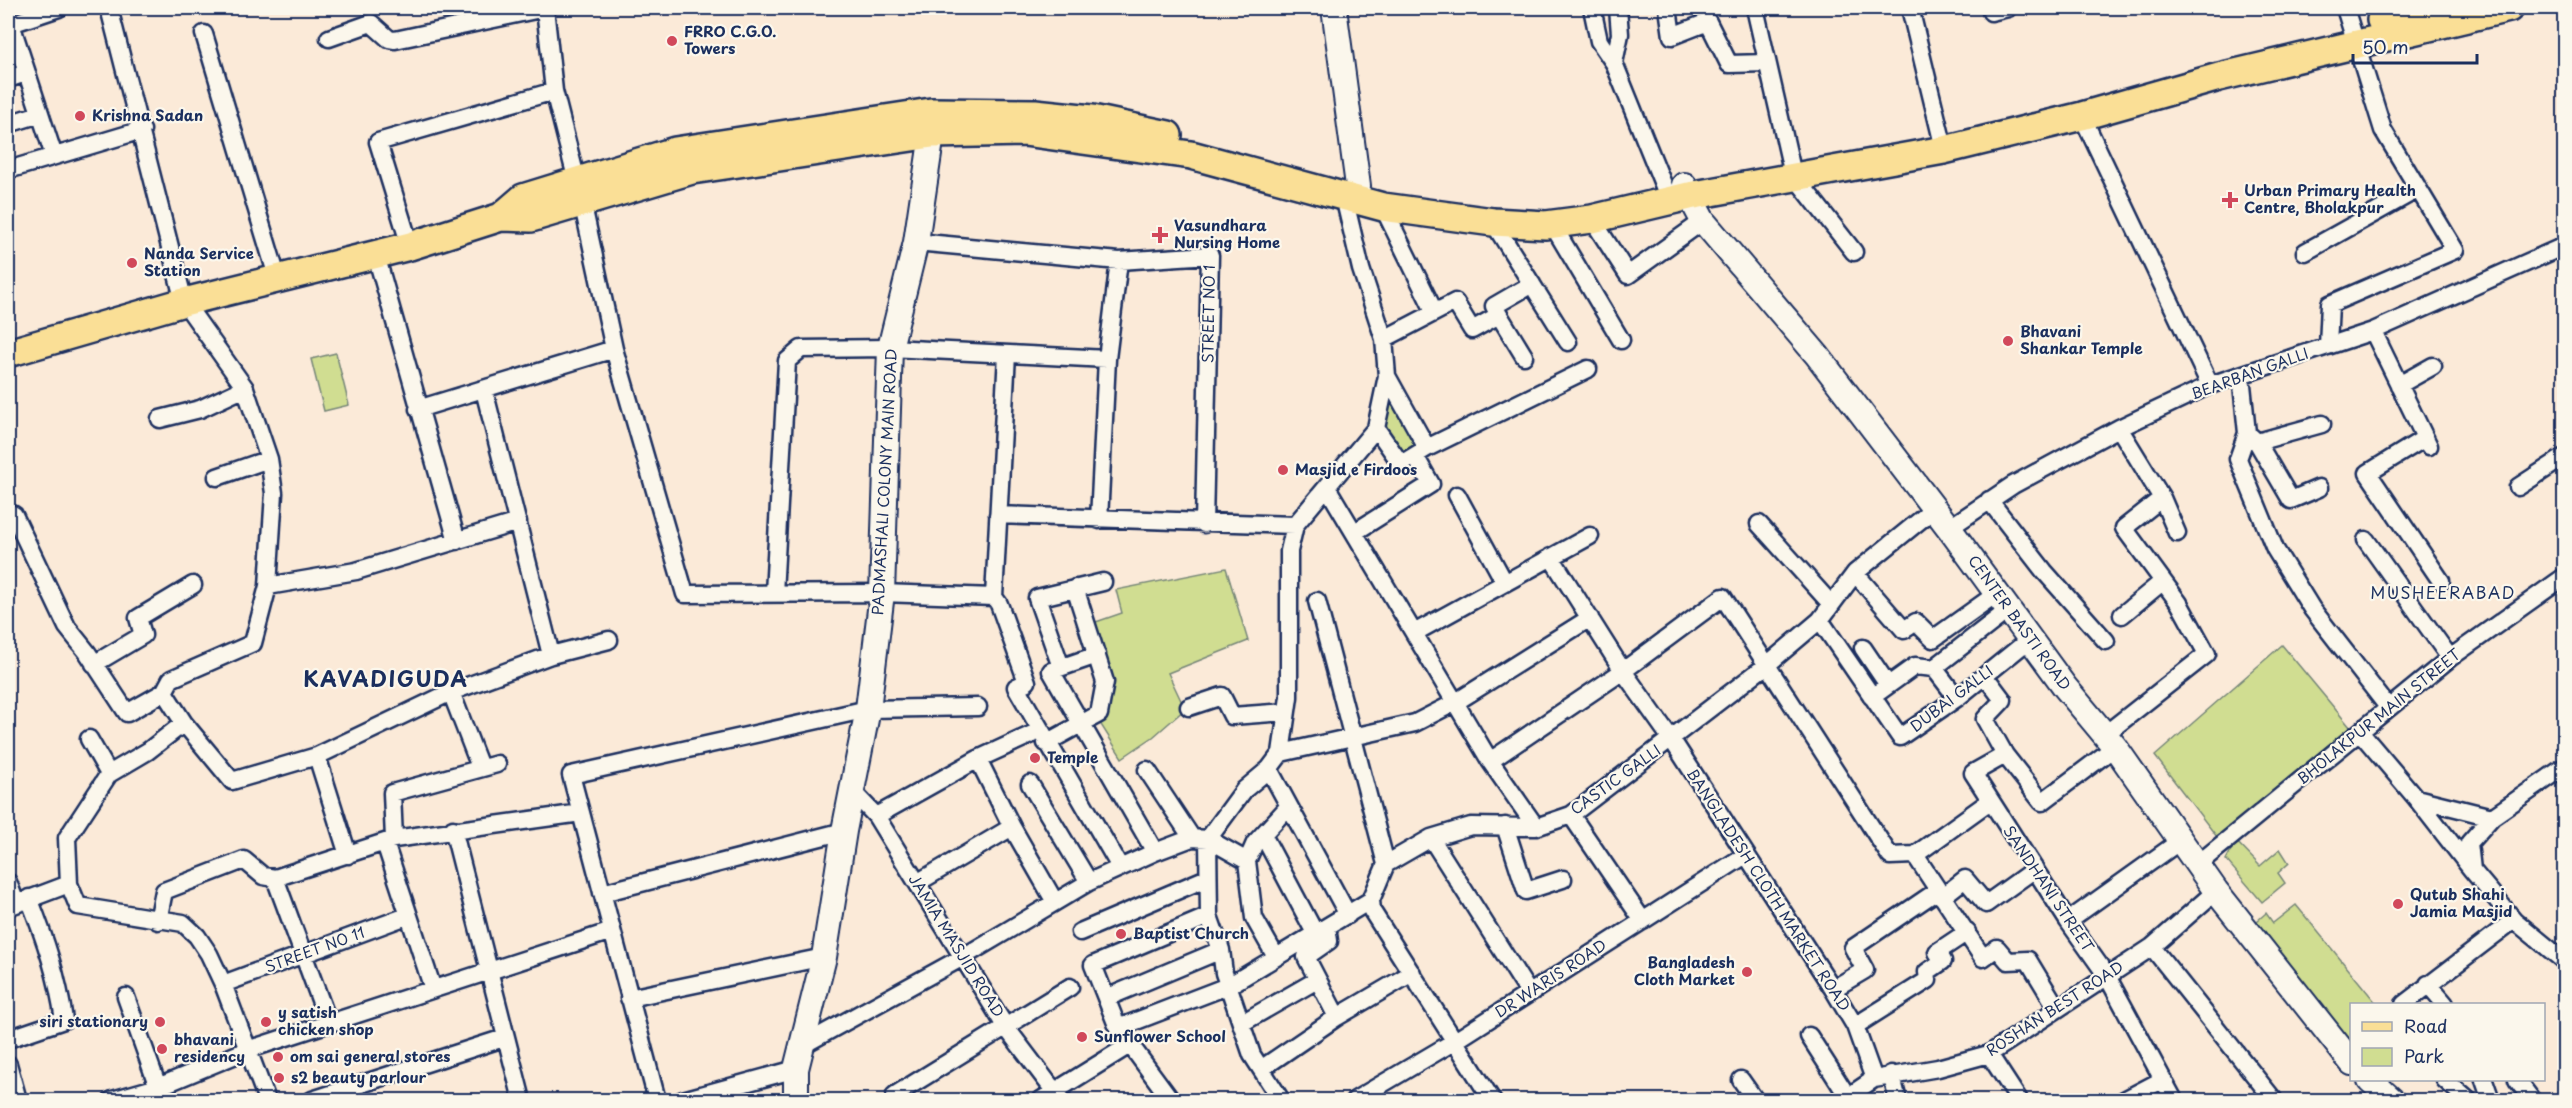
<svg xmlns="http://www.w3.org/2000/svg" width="2572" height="1108" font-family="'Playpen Sans',sans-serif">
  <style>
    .green { fill: #d0dd91; stroke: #768678; stroke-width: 1.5 }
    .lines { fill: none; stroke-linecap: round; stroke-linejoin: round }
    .street-casing { stroke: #1b2f5e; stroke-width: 21 }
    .secondary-casing { stroke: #1b2f5e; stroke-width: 28 }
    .primary-casing { stroke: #1b2f5e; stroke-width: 32 }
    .street { stroke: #fbf7ec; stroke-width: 16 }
    .secondary { stroke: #fbf7ec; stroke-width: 24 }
    .primary { stroke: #fadf96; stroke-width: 27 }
    .poi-dot { fill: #d1495b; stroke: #fbf7ec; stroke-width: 2 }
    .labels { text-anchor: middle; stroke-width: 4.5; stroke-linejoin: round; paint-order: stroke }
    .poi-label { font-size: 15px; font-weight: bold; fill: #1b2f5e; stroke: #fbf7ec; text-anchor: start }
    .street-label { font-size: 15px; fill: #1b2f5e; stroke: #fbf7ec }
    .neighbourhood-label { font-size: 16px; letter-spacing: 1.5px; fill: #1b2f5e; stroke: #fbf7ec }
    .district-label { font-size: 21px; font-weight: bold; letter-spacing: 1.5px; fill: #1b2f5e; stroke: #fbf7ec }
  </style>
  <rect width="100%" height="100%" fill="#fbead8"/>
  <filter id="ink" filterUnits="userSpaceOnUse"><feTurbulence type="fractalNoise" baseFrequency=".0167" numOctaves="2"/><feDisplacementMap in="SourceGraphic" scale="12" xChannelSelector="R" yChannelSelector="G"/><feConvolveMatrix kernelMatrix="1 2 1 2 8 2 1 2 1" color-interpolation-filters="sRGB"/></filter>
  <g filter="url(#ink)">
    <path class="green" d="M 336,353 L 349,405 L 324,411 L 311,359 Z
      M 1392,402 L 1419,448 L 1401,459 L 1381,427 Z
      M 1226,568 L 1248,641 L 1168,673 L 1185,709 L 1153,737 L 1122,758 L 1098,720 L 1110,699 L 1093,623 L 1122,613 L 1116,590 Z
      M 2282,645 L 2350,727 L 2217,837 L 2155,756 Z
      M 2236,841 L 2260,866 L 2280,849 L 2289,863 L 2278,873 L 2285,883 L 2262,902 L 2226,860 Z
      M 2296,905 L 2377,1004 L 2352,1004 L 2351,1041 L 2349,1043 L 2249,928 L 2266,913 L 2273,923 Z"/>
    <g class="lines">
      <g class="street-casing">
        <path id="street" d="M 109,8 L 184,302 L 245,388 L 269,459 L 274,493 L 268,586 L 253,643 L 171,679 L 164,692 L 184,723 L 148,751 L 109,774 L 67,838 L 69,884 L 78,906 L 183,923 L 197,936 L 209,954 L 223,984 L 267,1100
          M 545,8 L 554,91 L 582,201 L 614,349
          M 1592,8 L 1599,41 L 1614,63
          M 1618,8 L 1620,34 L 1614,63 L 1665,189
          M 1668,8 L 1672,36 L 1708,22 L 1729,64 L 1767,63
          M 1755,8 L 1791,166
          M 1910,8 L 1941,136
          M 1990,8 L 1991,12 L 2008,8
          M 11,24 L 54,156
          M 8,25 L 59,8
          M 204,34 L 278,280
          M 329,38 L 371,23 L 389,39 L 395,40 L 545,8
          M 8,79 L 26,73
          M 2082,116 L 2210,385
          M 8,124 L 40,114
          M 8,170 L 142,130
          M 1796,178 L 1854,252
          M 1383,207 L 1434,311
          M 1592,219 L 1628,275 L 1703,221
          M 1493,222 L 1568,342
          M 1552,224 L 1621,340
          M 916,242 L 1119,261 L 1210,255 L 1204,524
          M 410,246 L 378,142 L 554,91
          M 2305,252 L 2418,189
          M 376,255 L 457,541
          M 1499,315 L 1524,356
          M 2373,331 L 2429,446
          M 1384,339 L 1455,302 L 1472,330 L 1499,315 L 1494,306 L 1532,284
          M 2328,346 L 2330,304 L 2455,250 L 2383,130 L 2345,8
          M 2241,375 L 2247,433 L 2238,459 L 2275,549 L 2312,609 L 2388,707
          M 1387,376 L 1427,448
          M 2399,385 L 2433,366
          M 484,390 L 551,655
          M 418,409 L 614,349 L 685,594 L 882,593 L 994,597 L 1007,354
          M 160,419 L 200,409 L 245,388
          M 1376,428 L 1401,464 L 1427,448 L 1588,369
          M 2247,433 L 2257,442 L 2291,500 L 2319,488
          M 2425,438 L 2368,473 L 2441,581
          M 2257,442 L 2322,424
          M 217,477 L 269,459
          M 1327,487 L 1490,761 L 1536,827
          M 2518,487 L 2564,457
          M 1457,495 L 1505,583
          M 2162,498 L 2177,533
          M 1989,500 L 2044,571 L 2106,641
          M 8,512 L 14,515 L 67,627 L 87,652 L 127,713 L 164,692
          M 998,515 L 1295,525
          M 1099,520 L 1107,359 L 1119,261
          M 1759,524 L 1831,604
          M 1949,528 L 2013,485 L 2119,428 L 2210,385 L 2373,331 L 2564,246
          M 1355,532 L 1431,484 L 1415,456
          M 2366,540 L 2450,658
          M 1551,557 L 1623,671 L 1672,740 L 1833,989 L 1855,1026 L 1874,1079
          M 1855,573 L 1904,630 L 1916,622 L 1933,639 L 1996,594
          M 268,586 L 356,571 L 518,522
          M 774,593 L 787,361 L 801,349 L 890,348 L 1107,359
          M 994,597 L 999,604 L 1027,682 L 1016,687 L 1120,867
          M 1317,601 L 1386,864
          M 2122,615 L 2162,582
          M 1820,620 L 1900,737 L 1957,698 L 2030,639
          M 1414,633 L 1590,536
          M 1863,648 L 1888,685
          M 1097,655 L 1051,671 L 1155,852
          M 94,664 L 143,635 L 138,618 L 193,585
          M 1061,667 L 1037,598 L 1103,582
          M 1934,668 L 2007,611
          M 1985,676 L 2003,700 L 1985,719 L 2005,755 L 2042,802 L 2115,747
          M 451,692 L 480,767
          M 1872,697 L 1915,666 L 1934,668 L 1957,698
          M 1189,707 L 1222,696 L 1232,716 L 1286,712
          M 184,723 L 232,781 L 317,756 L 451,692 L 551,655 L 609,640
          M 2360,732 L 2416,798 L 2472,870
          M 2103,736 L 2207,654 L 2179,603 L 2124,528 L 2162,498 L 2119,428
          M 89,739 L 109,774
          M 1046,743 L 1099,714 L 1105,682 L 1075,588
          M 1281,753 L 1415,723 L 1456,702 L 1590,618
          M 2005,755 L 1973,773 L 2068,921 L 2107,976 L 2174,1100
          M 317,756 L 348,855
          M 978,759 L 1012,827 L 1055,902
          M 1490,761 L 1623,671 L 1723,597 L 1890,856 L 1915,855 L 1990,801
          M 1269,769 L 1348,915
          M 1147,770 L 1192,838
          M 1030,784 L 1089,882
          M 853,792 L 876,816 L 1005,1026 L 1061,1100
          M 2416,798 L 2492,817 L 2564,767
          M 1571,815 L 1643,921
          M 876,816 L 978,759 L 1039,731
          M 2492,817 L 2469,843 L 2472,870 L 2514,920 L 2564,961
          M 1505,826 L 1526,891 L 1563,879
          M 453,829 L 522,1100
          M 1263,835 L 1315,933
          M 1431,838 L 1529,993
          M 394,839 L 392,793 L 497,764
          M 385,843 L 433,989
          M 1915,855 L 1983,958 L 1997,948 L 2008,961 L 2028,960 L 2057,1008
          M 2198,864 L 2450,658 L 2564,577
          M 275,878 L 329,1024
          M 8,882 L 16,903
          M 917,883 L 1012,827
          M 602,893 L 844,831
          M 1942,897 L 1965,879 L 1986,904 L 2035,869
          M 8,907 L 69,884
          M 158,921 L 164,891 L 244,860 L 263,876 L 275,878 L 394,839 L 581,813
          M 2068,921 L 2180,841
          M 1327,927 L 1329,941 L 1306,957 L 1337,1017
          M 1080,932 L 1207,878
          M 2152,947 L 2274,1100
          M 1276,957 L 1254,918 L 1247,861 L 1255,843 L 1288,807
          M 223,984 L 407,916
          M 2428,984 L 2445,1004
          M 1833,989 L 1865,970 L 1853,948 L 1937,891
          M 126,997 L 158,1087
          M 629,998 L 824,957
          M 1106,998 L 1221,950
          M 2404,1004 L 2514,920
          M 1242,1023 L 1317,980
          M 1855,1026 L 1928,980 L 1927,972 L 1943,961 L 1937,952 L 1967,932
          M 1118,1028 L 1230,985 L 1371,900
          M 1809,1036 L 1848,1097
          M 8,1039 L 64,1020 C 58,977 45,939 29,898
          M 803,1045 L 963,957 L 1089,882 L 1155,852 L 1192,838 L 1208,839 L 1247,861
          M 1989,1054 L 2019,1100
          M 8,1064 L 18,1100
          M 1261,1069 L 1337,1017 L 1412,973
          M 1891,1074 L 1898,1100
          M 1741,1080 L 1755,1100
          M 2445,1080 L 2468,1100
          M 2484,1080 L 2491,1100
          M 2517,1080 L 2532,1100
          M 895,1095 L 1070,987
          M 112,1100 L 158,1087 L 250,1049 L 612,931
          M 312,1100 L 504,1038
          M 657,1100 L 571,775 L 868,709 L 978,707
          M 683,1100 L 796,1069
          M 1041,1100 L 1131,1044
          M 1171,1100 L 1118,1028 L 1093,965 L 1209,916
          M 1281,1100 L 1252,1055 L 1224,973 L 1221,950 L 1209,916 L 1208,839 L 1244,790 L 1269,769 L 1281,753 L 1289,697 L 1289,551 L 1295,525 L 1376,428 L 1387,376 L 1384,339 L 1361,269 L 1344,197
          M 1355,1100 L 1455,1041 L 1744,856
          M 1492,1100 L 1372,911 L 1371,900 L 1386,864 L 1431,838 L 1471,826 L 1536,827 L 1571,815 L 1768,664 L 1820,620 L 1855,573 L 1934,509
          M 1843,1100 L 1874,1079 L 1938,1068 L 1989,1054 L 2152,947 L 2216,891
          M 2124,1100 L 2162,1080"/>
      </g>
      <g class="secondary-casing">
        <path id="secondary" d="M 1334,8 L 1358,186
          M 1684,185 L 1703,221 L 1817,355 L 1949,528 L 2065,687 L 2115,747 L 2216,891 L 2352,1063
          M 2370,1080 L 2392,1100
          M 796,1100 L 796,1069 L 824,957 L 844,831 L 868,709 L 882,593 L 890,348 L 916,242 L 932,134 L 931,117"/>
      </g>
      <g class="primary-casing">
        <path id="primary" d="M 2381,20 L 2427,8
          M 501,217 L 523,198 L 675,151 L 931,112 L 1035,113 L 1092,119 L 1168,135
          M 8,353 L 184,302 L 410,246 L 501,217 L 531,218 L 692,170 L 932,134 L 1024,132 L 1191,155 L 1383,207 L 1493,222 L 1546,225 L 1592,219 L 1689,196 L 1944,150 L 2082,116 L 2219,77 L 2509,8"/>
      </g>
      <use href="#street" class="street"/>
      <use href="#secondary" class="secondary"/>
      <use href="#primary" class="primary"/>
    </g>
  </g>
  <g class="poi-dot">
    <circle cx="672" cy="41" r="6"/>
    <circle cx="80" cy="116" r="6"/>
    <path d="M2227 191h6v6h6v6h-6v6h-6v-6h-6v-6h6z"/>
    <path d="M1157 226h6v6h6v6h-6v6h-6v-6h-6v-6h6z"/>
    <circle cx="132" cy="263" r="6"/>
    <circle cx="2008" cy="341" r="6"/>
    <circle cx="1283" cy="470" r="6"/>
    <circle cx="1035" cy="758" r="6"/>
    <circle cx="2398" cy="904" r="6"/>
    <circle cx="1121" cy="934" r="6"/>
    <circle cx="1747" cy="972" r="6"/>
    <circle cx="160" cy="1022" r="6"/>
    <circle cx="266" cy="1022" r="6"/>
    <circle cx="1082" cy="1037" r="6"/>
    <circle cx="162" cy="1049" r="6"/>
    <circle cx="278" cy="1057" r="6"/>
    <circle cx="279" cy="1078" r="6"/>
  </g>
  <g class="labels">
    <g class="poi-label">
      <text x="684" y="37">FRRO C.G.O.<tspan x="684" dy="17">Towers</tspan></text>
      <text x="92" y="121">Krishna Sadan</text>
      <text x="2244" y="196">Urban Primary Health<tspan x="2244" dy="17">Centre, Bholakpur</tspan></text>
      <text x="1174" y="231">Vasundhara<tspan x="1174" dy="17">Nursing Home</tspan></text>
      <text x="144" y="259">Nanda Service<tspan x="144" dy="17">Station</tspan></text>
      <text x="2020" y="337">Bhavani<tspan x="2020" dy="17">Shankar Temple</tspan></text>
      <text x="1295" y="475">Masjid e Firdoos</text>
      <text x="1047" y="763">Temple</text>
      <text x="2410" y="900">Qutub Shahi<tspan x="2410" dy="17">Jamia Masjid</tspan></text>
      <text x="1133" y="939">Baptist Church</text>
      <text x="1735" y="968" text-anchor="end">Bangladesh<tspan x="1735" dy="17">Cloth Market</tspan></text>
      <text x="278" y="1018">y satish<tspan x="278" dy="17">chicken shop</tspan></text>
      <text x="148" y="1027" text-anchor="end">siri stationary</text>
      <text x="1094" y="1042">Sunflower School</text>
      <text x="174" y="1045">bhavani<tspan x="174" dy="17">residency</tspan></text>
      <text x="290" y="1062">om sai general stores</text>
      <text x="291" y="1083">s2 beauty parlour</text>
    </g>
    <g class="street-label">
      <text transform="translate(1209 314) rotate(-89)" y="5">STREET NO 1</text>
      <text transform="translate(2250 374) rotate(-20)" y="5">BEARBAN GALLI</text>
      <text transform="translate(885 482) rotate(-87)" y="5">PADMASHALI COLONY MAIN ROAD</text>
      <text transform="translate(2019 623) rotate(54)" y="5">CENTER BASTI ROAD</text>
      <text transform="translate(1952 699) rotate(-37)" y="5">DUBAI GALLI</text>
      <text transform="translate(2379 717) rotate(-39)" y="5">BHOLAKPUR MAIN STREET</text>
      <text transform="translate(1616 780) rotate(-36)" y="5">CASTIC GALLI</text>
      <text transform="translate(2048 889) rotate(56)" y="5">SANDHANI STREET</text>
      <text transform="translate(1768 890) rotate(57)" y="5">BANGLADESH CLOTH MARKET ROAD</text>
      <text transform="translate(956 946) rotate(58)" y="5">JAMIA MASJID ROAD</text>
      <text transform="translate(315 950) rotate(-20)" y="5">STREET NO 11</text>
      <text transform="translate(1551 979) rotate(-33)" y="5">DR WARIS ROAD</text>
      <text transform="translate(2055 1009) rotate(-33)" y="5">ROSHAN BEST ROAD</text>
    </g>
    <g class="neighbourhood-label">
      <text x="2443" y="599">MUSHEERABAD</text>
    </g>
    <g class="district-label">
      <text x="386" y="687">KAVADIGUDA</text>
    </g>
  </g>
  <rect width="2572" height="1108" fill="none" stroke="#fbf7ec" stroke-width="30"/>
  <rect x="15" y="15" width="2542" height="1078" fill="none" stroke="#1b2f5e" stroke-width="2" filter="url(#ink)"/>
  <rect x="2350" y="1003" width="195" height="78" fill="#fbf7ec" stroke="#a1a7b3" stroke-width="1.5"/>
  <rect x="2362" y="1022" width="30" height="9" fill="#fadf96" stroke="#a1a7b3" stroke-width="1.5"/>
  <text x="2404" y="1033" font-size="18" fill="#1b2f5e">Road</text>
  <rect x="2362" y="1048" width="30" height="18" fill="#d0dd91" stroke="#a1a7b3" stroke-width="1.5"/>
  <text x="2404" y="1063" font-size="18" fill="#1b2f5e">Park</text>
  <path d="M2353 54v9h124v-9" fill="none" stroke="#1b2f5e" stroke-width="3"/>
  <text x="2362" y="54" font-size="18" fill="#1b2f5e" stroke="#fbf7ec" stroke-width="4.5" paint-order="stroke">50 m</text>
</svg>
